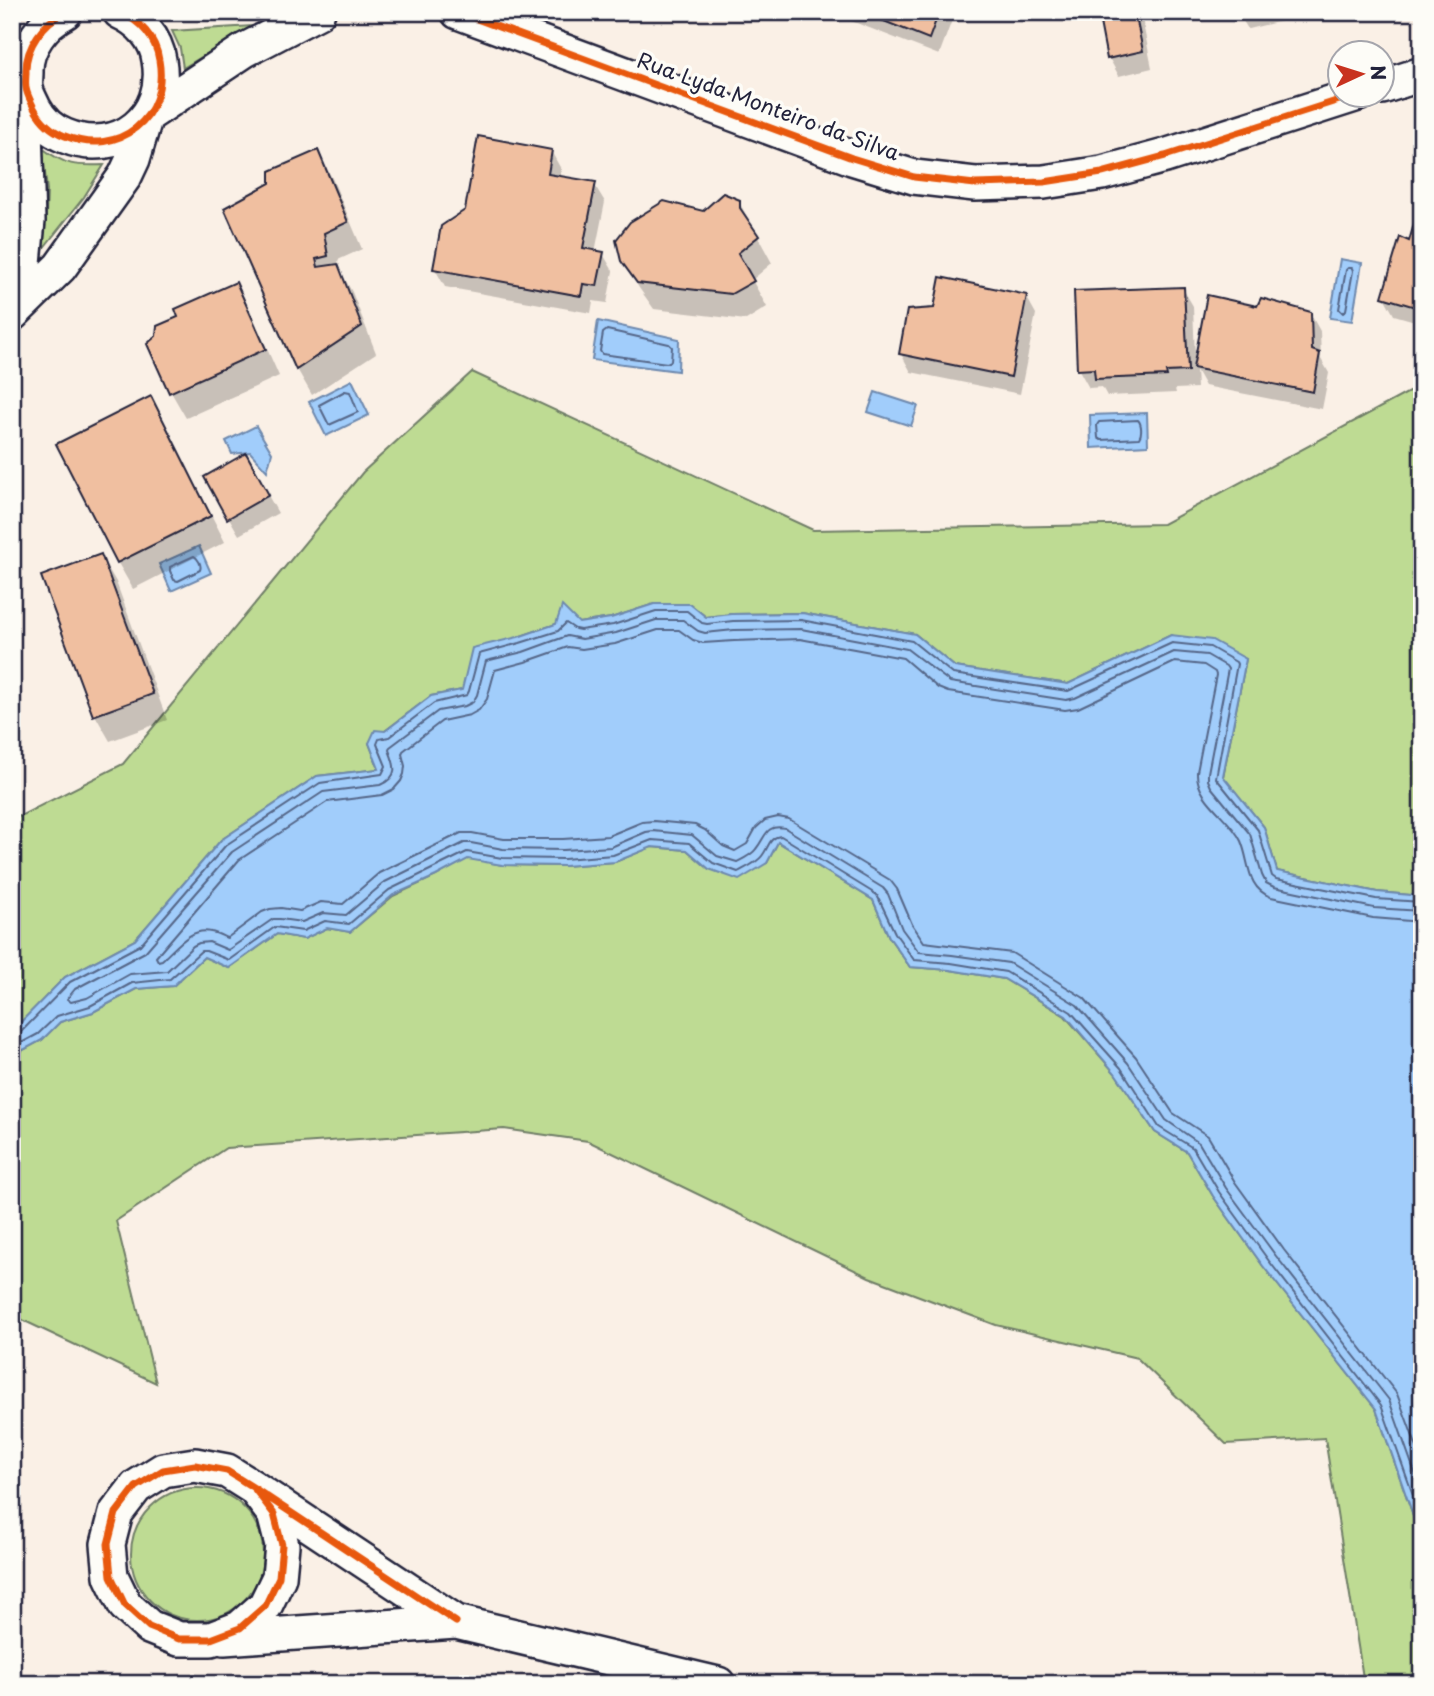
<svg xmlns="http://www.w3.org/2000/svg" width="1434" height="1696" font-family="'Playpen Sans',sans-serif">
  <style>
    .green { fill: #bedb93; stroke: #707e67; stroke-width: 2 }
    .water { fill: #a1cdfb; stroke: #6e89ae; stroke-width: 2 }
    .shadow { fill: #0003 }
    .lines { fill: none; stroke-linecap: round; stroke-linejoin: round }
    .shore { stroke: #568; stroke-width: 2 }
    .building { fill: #f0bfa0; stroke: #22223b; stroke-width: 2 }
    .minor-casing { stroke: #22223b; stroke-width: 38 }
    .minor { stroke: #fdfcf7; stroke-width: 33 }
    .cycleway-casing { stroke: #fdfcf7; stroke-width: 11 }
    .cycleway { stroke: #e8590c; stroke-width: 7 }
    .labels { text-anchor: middle; stroke-width: 7; stroke-linejoin: round; paint-order: stroke }
    .street-label { font-size: 21px; fill: #22223b; stroke: #fdfcf7 }
  </style>
  <rect width="100%" height="100%" fill="#faf0e6"/>
  <filter id="ink" filterUnits="userSpaceOnUse"><feTurbulence type="fractalNoise" baseFrequency=".0143" numOctaves="2"/><feDisplacementMap in="SourceGraphic" scale="14" xChannelSelector="R" yChannelSelector="G"/><feConvolveMatrix kernelMatrix="1 2 1 2 8 2 1 2 1" color-interpolation-filters="sRGB"/></filter>
  <g filter="url(#ink)">
    <path class="green" d="M 253,26 L 183,68 L 180,48 L 172,31 Z
      M 42,148 C 66,166 75,166 104,165 L 84,197 L 42,250 L 46,214 L 47,190 Z
      M 472,372 L 813,530 L 1163,524 L 1422,385 L 1422,896 L 1377,892 L 1277,871 L 1264,827 L 1223,777 L 1246,659 L 1171,635 L 1068,684 L 955,667 L 915,634 L 802,613 L 732,614 L 706,617 L 690,604 L 654,604 L 611,618 L 578,623 L 556,624 L 518,637 L 462,690 L 431,696 L 369,743 L 379,769 L 317,776 L 221,840 L 135,940 L 65,977 L 12,1031 L 12,820 L 123,764 L 363,472 Z
      M 778,842 L 873,900 L 889,937 L 910,967 L 950,970 L 1004,979 L 1065,1016 L 1115,1073 L 1155,1132 L 1187,1152 L 1213,1196 L 1263,1266 L 1376,1409 L 1422,1541 L 1422,1684 L 1364,1684 L 1325,1438 L 1226,1444 L 1137,1358 L 996,1325 L 869,1277 L 588,1141 L 504,1129 L 226,1148 L 116,1221 L 156,1383 L 12,1315 L 12,1056 L 42,1040 L 60,1022 L 93,1012 L 136,989 L 173,986 L 204,957 L 229,968 L 277,934 L 304,939 L 327,928 L 350,932 L 393,896 L 436,876 L 468,858 L 502,865 L 564,866 L 615,862 L 651,847 L 687,850 L 709,869 L 767,863 Z
      M131 1554a66 66 0 1 1 132 0a66 66 0 1 1-132 0Z"/>
    <path class="water" d="M 1340,259 L 1362,263 L 1352,321 L 1330,318 Z
      M 598,321 L 679,339 L 678,371 L 592,360 Z
      M 352,380 L 369,415 L 326,436 L 309,402 Z
      M 875,392 L 918,406 L 911,426 L 868,412 Z
      M 1147,413 L 1148,445 L 1091,448 L 1090,415 Z
      M 256,426 L 272,453 L 267,471 L 250,452 L 232,454 L 226,441 Z
      M 199,546 L 211,573 L 171,591 L 159,564 Z
      M 654,604 L 690,604 L 706,617 L 732,614 L 802,613 L 915,634 L 955,667 L 1068,684 L 1171,635 L 1212,640 L 1246,659 L 1223,776 L 1264,827 L 1277,871 L 1377,892 L 1422,896 L 1422,1541 L 1376,1409 L 1263,1266 L 1213,1196 L 1187,1152 L 1155,1132 L 1115,1073 L 1066,1016 L 1004,979 L 950,970 L 910,967 L 889,937 L 873,900 L 778,842 L 767,863 L 739,880 L 709,869 L 687,850 L 652,847 L 615,862 L 564,866 L 502,865 L 468,859 L 436,876 L 393,895 L 350,932 L 327,928 L 304,939 L 277,934 L 229,968 L 204,957 L 173,986 L 136,989 L 93,1012 L 60,1022 L 42,1040 L 12,1056 L 12,1031 L 65,977 L 135,940 L 221,840 L 317,776 L 379,769 L 369,743 L 375,730 L 385,731 L 431,696 L 462,690 L 472,648 L 518,637 L 556,624 L 562,606 L 579,623 L 611,618 Z"/>
    <path class="shadow" d="M 838,12 L 955,12 L 939,55 L 841,17 Z
      M 1106,12 L 1138,12 L 1142,19 L 1152,68 L 1119,76 L 1109,58 Z
      M 1184,12 L 1319,12 L 1248,29 L 1238,13 L 1189,21 Z
      M 551,151 L 561,169 L 560,178 L 594,184 L 605,202 L 595,252 L 603,254 L 613,271 L 607,303 L 593,301 L 591,313 L 445,287 L 435,269 Z
      M 317,152 L 332,178 L 362,249 L 338,260 L 340,270 L 352,292 L 376,353 L 312,395 L 297,369 L 226,208 L 271,184 Z
      M 739,202 L 772,263 L 752,280 L 767,307 L 746,320 L 654,309 L 639,288 L 623,261 L 704,213 Z
      M 1422,229 L 1422,323 L 1394,315 L 1384,297 L 1411,243 Z
      M 235,284 L 250,310 L 279,376 L 186,418 L 171,392 L 180,318 Z
      M 1183,289 L 1193,306 L 1195,358 L 1258,308 L 1310,313 L 1320,331 L 1321,359 L 1329,373 L 1322,409 L 1205,386 L 1196,370 L 1197,388 L 1175,389 L 1176,393 L 1107,396 L 1102,387 L 1089,388 L 1079,370 L 1075,293 Z
      M 1026,296 L 1036,314 L 1020,394 L 911,372 L 901,354 Z
      M 150,398 L 165,424 L 225,542 L 133,589 L 118,563 L 59,445 Z
      M 245,455 L 278,513 L 239,535 L 206,478 Z
      M 101,556 L 116,582 L 167,720 L 110,741 L 95,715 Z"/>
    <g class="lines">
      <path class="shore" d="M 1348,268 L 1352,268 L 1353,271 L 1346,310 L 1343,313 L 1339,309 L 1346,270 Z
        M 607,330 L 669,344 L 672,347 L 671,361 L 667,363 L 602,354 L 600,351 L 603,333 Z
        M 345,391 L 350,392 L 358,412 L 329,425 L 319,405 Z
        M 1138,420 C 1142,424 1142,434 1139,438 L 1101,440 L 1098,438 L 1097,425 L 1099,422 Z
        M 194,556 C 198,558 202,565 200,570 L 178,581 L 174,580 L 170,571 L 170,567 Z
        M 1422,911 L 1374,908 L 1274,887 L 1266,883 L 1262,875 L 1250,834 L 1211,787 L 1208,780 L 1208,773 L 1228,669 L 1226,666 L 1207,655 L 1174,652 L 1075,698 L 1066,700 L 950,682 L 907,649 L 801,629 L 734,630 L 705,633 L 698,631 L 683,620 L 656,620 L 616,633 L 582,639 L 567,636 L 523,652 L 486,661 L 477,695 L 473,702 L 465,706 L 438,711 L 390,747 L 389,750 C 395,765 400,777 380,785 L 323,792 L 232,852 L 145,952 L 75,989 L 67,999 L 71,1002 L 87,998 L 130,974 L 167,971 L 193,946 L 199,943 L 209,942 L 228,950 L 273,919 L 280,919 L 302,922 L 323,913 L 346,915 L 385,882 L 464,843 L 471,843 L 503,849 L 563,850 L 611,847 L 646,832 L 653,831 L 692,835 L 717,856 L 737,862 C 743,859 752,855 756,849 C 766,837 765,824 785,828 L 883,888 L 888,894 L 902,929 L 919,952 L 952,955 L 1009,963 L 1077,1005 L 1128,1063 L 1166,1120 L 1199,1143 L 1226,1188 L 1276,1256 L 1389,1400 L 1422,1493
        M 1422,922 L 1373,918 L 1271,897 C 1246,888 1250,862 1241,841 C 1230,817 1196,801 1197,772 L 1216,675 L 1215,672 L 1204,665 L 1175,662 L 1078,708 L 1065,710 L 948,692 L 938,688 L 903,658 L 800,639 L 734,641 L 703,643 L 693,640 L 679,630 L 658,630 L 615,644 L 582,649 L 568,647 L 525,662 L 495,670 L 487,699 L 479,710 L 470,715 L 442,721 L 403,751 L 402,754 L 405,766 L 404,774 L 401,781 L 394,789 L 382,795 L 327,802 L 239,860 L 156,957 L 158,961 L 162,960 C 176,948 190,927 211,932 C 217,933 222,936 227,938 L 262,912 L 270,909 L 281,908 L 300,911 L 321,902 L 343,904 L 379,873 L 461,833 L 472,833 L 504,839 L 563,839 L 608,836 L 642,822 L 654,821 L 695,825 L 705,830 L 723,846 L 735,851 L 747,844 L 756,828 L 765,820 L 778,817 L 789,819 L 890,880 L 897,889 L 912,924 L 924,942 L 1012,953 L 1084,998 L 1136,1057 L 1173,1113 L 1208,1136 L 1235,1182 L 1284,1250 L 1397,1394 L 1422,1461
        M 12,1035 L 20,1033 L 70,982 L 140,945 L 226,845 L 320,783 L 382,774 L 386,766 L 377,744 L 379,739 L 389,737 L 434,703 L 467,695 L 469,691 L 479,654 L 520,643 L 558,631 L 566,623 L 575,629 L 580,630 L 613,625 L 656,611 L 687,611 L 702,623 L 707,624 L 733,621 L 801,620 L 912,641 L 953,674 L 1068,691 L 1172,643 L 1210,647 L 1236,662 L 1237,664 L 1216,778 L 1258,830 L 1272,876 L 1276,879 L 1376,899 L 1422,902
        M 12,1048 L 38,1034 L 57,1016 L 90,1006 L 132,983 L 170,979 L 201,951 L 206,951 L 229,960 L 275,927 L 303,931 L 325,921 L 349,924 L 389,890 L 467,852 L 502,858 L 564,859 L 613,855 L 652,840 L 689,843 L 713,863 L 738,872 C 745,868 757,863 762,856 C 769,847 769,837 781,836 L 877,895 L 895,933 L 914,960 L 951,963 L 1006,972 L 1071,1012 L 1121,1068 L 1159,1127 L 1193,1148 L 1219,1192 L 1269,1261 L 1381,1405 L 1422,1520"/>
    </g>
    <path class="building" d="M 861,12 L 939,12 L 929,39 Z
      M 1098,12 L 1135,12 L 1143,51 L 1107,59 Z
      M 478,136 L 552,150 L 548,174 L 596,182 L 583,248 L 604,252 L 597,286 L 583,284 L 581,296 L 433,269 L 441,226 L 465,210 Z
      M 318,150 L 348,222 L 324,233 L 328,256 L 316,259 L 318,267 L 338,264 L 362,326 L 296,370 L 224,208 L 270,183 L 270,171 Z
      M 723,193 L 740,200 L 740,208 L 759,236 L 738,253 L 754,281 L 731,294 L 637,283 L 621,261 L 616,240 L 630,222 L 664,201 L 703,211 Z
      M 1414,224 L 1422,227 L 1422,309 L 1382,297 L 1400,237 L 1409,241 Z
      M 940,277 L 1027,295 L 1011,377 L 899,354 L 907,310 L 934,308 Z
      M 236,282 L 266,349 L 169,393 L 147,344 L 156,336 L 157,326 L 178,317 L 175,309 Z
      M 1184,287 L 1188,371 L 1166,372 L 1167,376 L 1095,379 L 1094,369 L 1077,370 L 1074,291 Z
      M 1207,295 L 1257,306 L 1261,298 L 1311,312 L 1312,350 L 1320,353 L 1313,392 L 1193,368 Z
      M 151,396 L 211,516 L 117,563 L 56,444 Z
      M 246,453 L 269,495 L 227,519 L 204,477 Z
      M 101,554 L 153,694 L 93,716 L 41,576 Z"/>
    <g class="lines">
      <g class="minor-casing">
        <path id="minor" d="M 65,12 C 44,22 25,47 26,72 C 26,77 25,83 26,88 C 27,95 31,101 34,108 C 41,121 52,131 65,136 C 119,158 169,117 159,60 C 156,38 140,21 120,12
          M 458,12 L 852,158 L 914,177 L 975,184 L 1044,182 L 1102,173 L 1165,156 L 1358,94
          M 1382,87 L 1422,74
          M 149,114 L 245,50 L 318,12
          M 12,301 L 24,263 L 28,221 L 25,130 L 28,95
          M 12,314 L 60,267 L 125,176 L 133,159 L 145,119
          M 254,1488 L 274,1514 L 282,1545 L 279,1577 L 265,1606 L 240,1628 L 211,1639 L 179,1639 L 149,1627 L 125,1605 L 111,1576 L 108,1544 L 116,1513 L 136,1487 L 163,1470 L 195,1465 L 227,1471 L 254,1488 L 456,1622
          M 224,1638 L 456,1622 L 718,1684"/>
      </g>
      <use href="#minor" class="minor"/>
      <g class="cycleway-casing">
        <path id="cycleway" d="M 65,12 C 44,22 25,47 26,72 C 26,77 25,83 26,88 C 27,95 31,101 34,108 C 41,121 52,131 65,136 C 119,158 169,117 159,60 C 156,38 140,21 120,12
          M 458,12 L 852,158 L 914,177 L 975,184 L 1044,182 L 1102,173 L 1165,156 L 1358,94
          M 254,1488 L 274,1514 L 282,1545 L 279,1577 L 265,1606 L 240,1628 L 211,1639 L 179,1639 L 149,1627 L 125,1605 L 111,1576 L 108,1544 L 116,1513 L 136,1487 L 163,1470 L 195,1465 L 227,1471 L 254,1488 L 456,1622"/>
      </g>
      <use href="#cycleway" class="cycleway"/>
    </g>
  </g>
  <g class="labels">
    <g class="street-label">
      <text transform="translate(768 107) rotate(20)" y="7">Rua Lyda Monteiro da Silva</text>
    </g>
  </g>
  <rect width="1434" height="1696" fill="none" stroke="#fdfcf7" stroke-width="42"/>
  <rect x="21" y="21" width="1392" height="1654" fill="none" stroke="#22223b" stroke-width="2.5" filter="url(#ink)"/>
  <g transform="translate(1361 74) rotate(86)"><circle r="33" fill="#fdfcf7" stroke="#a5a5ac" stroke-width="2"/>
  <path d="M0-5L12 26L0 18L-12 26Z" fill="#c8321e"/>
  <text y="-10" font-size="19" font-weight="bold" text-anchor="middle" fill="#22223b">N</text>
  </g>
</svg>
